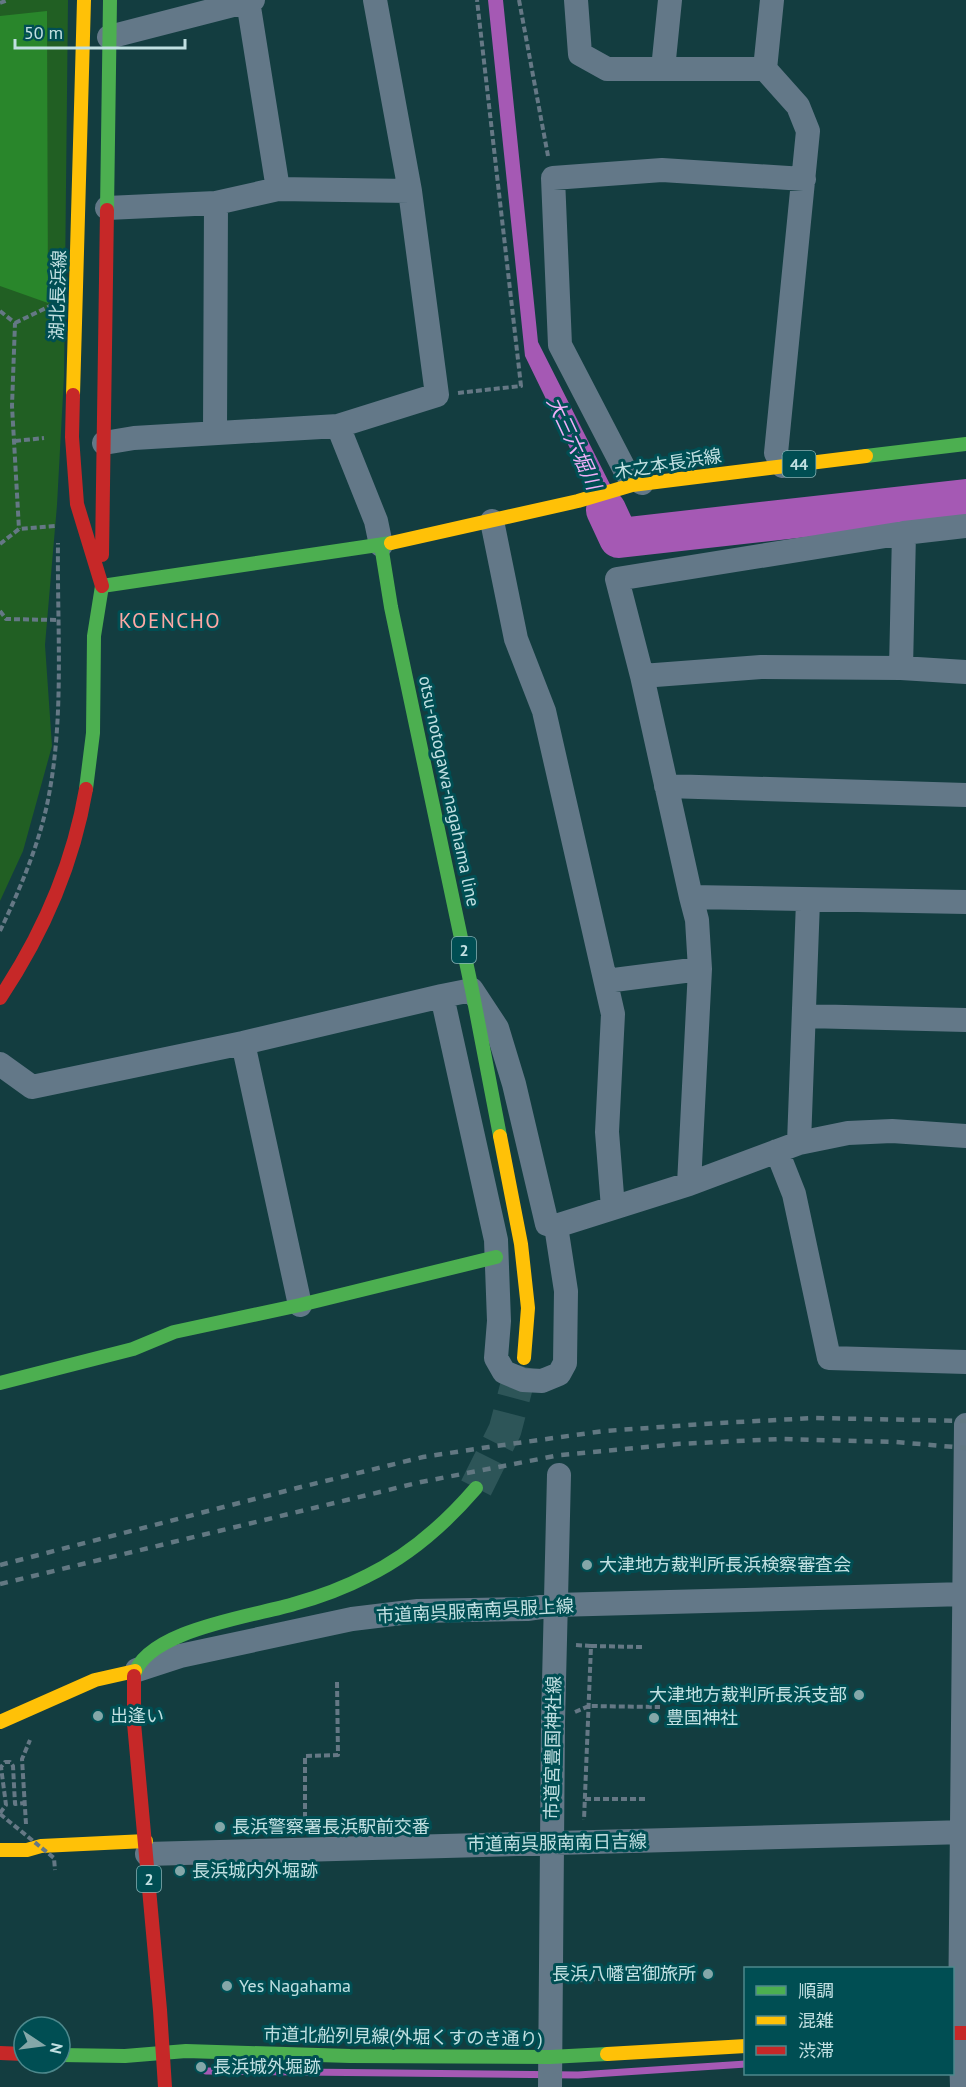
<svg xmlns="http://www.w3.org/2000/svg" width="966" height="2087" font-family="'PT Sans','Noto Sans JP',sans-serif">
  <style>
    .green { fill: #215f23 }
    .forest { fill: #29862b }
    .water { fill: #a559b4 }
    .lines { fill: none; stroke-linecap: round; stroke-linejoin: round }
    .stream { stroke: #a559b4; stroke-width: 7 }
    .river { stroke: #a559b4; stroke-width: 40 }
    .primary-tunnel { stroke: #2d5558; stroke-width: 33; stroke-dasharray: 33 16; stroke-linecap: butt }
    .path { stroke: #657885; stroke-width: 4; stroke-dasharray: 6 3; stroke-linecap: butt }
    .street { stroke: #637888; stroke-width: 24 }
    .fast { stroke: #4caf50; stroke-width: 14 }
    .slow { stroke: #ffc107; stroke-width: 14 }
    .jam { stroke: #c62828; stroke-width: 14 }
    .rail { stroke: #627882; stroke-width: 4.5; stroke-dasharray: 8 8; stroke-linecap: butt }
    .path-bridge { stroke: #657885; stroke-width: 4; stroke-dasharray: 6 3; stroke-linecap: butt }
    .poi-dot { fill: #84a7a9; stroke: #004e53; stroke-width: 2 }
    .labels { text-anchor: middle; stroke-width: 6; stroke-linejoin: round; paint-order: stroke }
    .shield { fill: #004e53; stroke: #87b4b7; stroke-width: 1.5 }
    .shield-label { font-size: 16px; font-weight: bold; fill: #c1e0e2 }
    .street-label { font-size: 18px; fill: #c1e0e2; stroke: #004e53 }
    .poi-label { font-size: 18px; fill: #c1e0e2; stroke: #004e53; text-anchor: start }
    .water-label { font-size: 20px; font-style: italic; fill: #efaff8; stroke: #004e53 }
    .quarter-label { font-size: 21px; letter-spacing: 1.5px; fill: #fda9a5; stroke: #004e53 }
  </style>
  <rect width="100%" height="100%" fill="#133d40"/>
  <path class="green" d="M 0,0 L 68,0 L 64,376 L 57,505 L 45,645 L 52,746 L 23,851 L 0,901 Z"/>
  <path class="forest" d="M 47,11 L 47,12 L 48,303 L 0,286 L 0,16 Z"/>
  <path class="water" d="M 488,0 L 503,0 L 538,342 L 627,518 L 639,524 L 648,546 L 616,553 L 581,471 L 525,356 Z"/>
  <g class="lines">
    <path class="stream" d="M 206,2071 L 578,2075 L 746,2064"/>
    <path class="river" d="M 606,510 L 619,538 L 966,499"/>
    <path class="primary-tunnel" d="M 476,1488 L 505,1430 L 524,1358"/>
    <path class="path" d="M 519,0 L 548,156
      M 0,3 L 8,0
      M 0,311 L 15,323 L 12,406 L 19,529
      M 15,323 L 50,306
      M 458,393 L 521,386 L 477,0
      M 15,441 L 44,438
      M 0,544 L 19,529 L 55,526
      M 0,611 L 6,619 L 57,620
      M 0,931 C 21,887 42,838 50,789 C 64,711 57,623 58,543
      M 576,1645 L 591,1646 L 584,1820
      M 591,1646 L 642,1647
      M 575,1712 L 589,1706 L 660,1707
      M 585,1799 L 647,1799
      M 0,1813 L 6,1805 L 1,1767 L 5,1762 L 10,1762 L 13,1766 L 15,1804 L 24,1803
      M 26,1824 L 22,1759 L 30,1740
      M 305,1827 L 305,1756 L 338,1755 L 337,1682
      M 571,1981 L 684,1973"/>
    <path class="street" d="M 375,0 L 410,191 L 437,395 L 338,426 L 376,521 L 381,545
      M 576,0 L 580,54 L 607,69 L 765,69 L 798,106 L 808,131 L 776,453 L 783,466
      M 248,1 L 278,189
      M 109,37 L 253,0
      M 663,69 L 670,0
      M 765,69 L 772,0
      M 107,208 L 216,203 L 278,189 L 410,191
      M 215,432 L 216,203
      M 104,443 L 134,438 L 338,426
      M 642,483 L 627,474 L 560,345 L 553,178 L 662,170 L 804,179
      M 492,521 L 516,639 L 544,711 L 613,1014 L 607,1132 L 613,1208
      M 904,533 L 966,526
      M 642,676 L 761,667 L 901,668 L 966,672
      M 666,786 L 966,795
      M 691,897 L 642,676 L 617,579 L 904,533 L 901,668
      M 606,981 L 700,969 L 697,920 L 691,897 L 966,902
      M 805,1016 L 966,1020
      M 243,1043 L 300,1305
      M 0,1064 L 32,1087 L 243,1043 L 442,996
      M 799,1143 L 808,901
      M 777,1151 L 794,1194 L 829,1358 L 966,1362
      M 689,1184 L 700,969
      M 556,1226 L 547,1224 L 514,1084 L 497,1028 L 472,990 L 442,996 L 496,1240 L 499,1321 L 496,1358 L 504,1372 L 523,1380 L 542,1381 L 559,1374 L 565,1363 L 566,1291 L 556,1226 L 689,1184 L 799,1143 L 848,1133 L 892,1131 L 966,1136
      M 137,1670 L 180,1656 L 352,1619 L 418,1611 L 527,1609 L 555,1605 L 966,1594
      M 147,1854 L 966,1832
      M 550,2087 L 553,1723 L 559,1475
      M 962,2087 L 960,2022 L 966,1425"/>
    <path class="fast" d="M 107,210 L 110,0
      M 866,456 L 966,444
      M 381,545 L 391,607 L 472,990 L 500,1136
      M 86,789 L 93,733 L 94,636 L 102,586 L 391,543
      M 0,1383 L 133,1349 L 174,1332 L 300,1305 L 496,1257
      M 134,1676 C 145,1630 255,1616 294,1604 C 319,1597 344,1588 367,1576 C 410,1555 445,1524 476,1488
      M 60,2055 L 125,2056 L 186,2051 L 350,2056 L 550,2057 L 607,2054"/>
    <path class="slow" d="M 73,395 L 84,0
      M 391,543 L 578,501 L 632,485 L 866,456
      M 500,1136 L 521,1244 L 528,1308 L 524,1358
      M 0,1722 L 95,1680 L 135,1671
      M 0,1850 L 27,1850 L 41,1846 L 146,1841
      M 607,2054 L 746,2046"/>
    <path class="jam" d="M 73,395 L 72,437 L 77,504 L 102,586
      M 102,555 L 107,210
      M 0,998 C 42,935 73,865 86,789
      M 134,1676 L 134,1723 L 160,2010 L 165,2087
      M 952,2033 L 966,2033
      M 0,2053 L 24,2054"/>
    <path class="rail" d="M 0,1565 L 297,1488 L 423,1457 L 489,1447 L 604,1431 L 718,1423 L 815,1418 L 966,1421
      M 0,1584 L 421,1482 L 560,1455 L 677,1444 L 780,1439 L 896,1442 L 966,1448"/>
    <path class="path-bridge" d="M 0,1814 L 54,1858 L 55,1870"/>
  </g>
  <g class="poi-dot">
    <circle cx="587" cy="1565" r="6"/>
    <circle cx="859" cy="1695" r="6"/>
    <circle cx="98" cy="1716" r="6"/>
    <circle cx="654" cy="1718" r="6"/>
    <circle cx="220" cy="1827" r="6"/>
    <circle cx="180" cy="1871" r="6"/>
    <circle cx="708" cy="1974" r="6"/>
    <circle cx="227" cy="1986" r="6"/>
    <circle cx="201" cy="2067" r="6"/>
  </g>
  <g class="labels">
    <g class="shield">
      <rect x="782.5" y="451" width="33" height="26" rx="4.5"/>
      <rect x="452" y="937" width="24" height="26" rx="4.5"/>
      <rect x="137" y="1866" width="24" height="26" rx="4.5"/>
    </g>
    <g class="shield-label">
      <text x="799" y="470">44</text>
      <text x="464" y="956">2</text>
      <text x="149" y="1885">2</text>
    </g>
    <g class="street-label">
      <text transform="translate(58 295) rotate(-88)" y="6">湖北長浜線</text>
      <text transform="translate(668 464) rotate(-9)" y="6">木之本長浜線</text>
      <text transform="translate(449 791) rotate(78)" y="6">otsu-notogawa-nagahama line</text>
      <text transform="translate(475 1611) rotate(-3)" y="6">市道南呉服南南呉服上線</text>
      <text transform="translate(553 1748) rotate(-89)" y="6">市道宮豊国神社線</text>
      <text transform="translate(557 1843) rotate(-1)" y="6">市道南呉服南南日吉線</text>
      <text transform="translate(403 2037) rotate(1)" y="6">市道北船列見線(外堀くすのき通り)</text>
    </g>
    <g class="poi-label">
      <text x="599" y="1571">大津地方裁判所長浜検察審査会</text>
      <text x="847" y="1701" text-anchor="end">大津地方裁判所長浜支部</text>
      <text x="110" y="1722">出逢い</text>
      <text x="666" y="1724">豊国神社</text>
      <text x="232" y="1833">長浜警察署長浜駅前交番</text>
      <text x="192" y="1877">長浜城内外堀跡</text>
      <text x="696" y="1980" text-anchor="end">長浜八幡宮御旅所</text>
      <text x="239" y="1992">Yes Nagahama</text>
      <text x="213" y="2073">長浜城外堀跡</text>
    </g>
    <g class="water-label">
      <text transform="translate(574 443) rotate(65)" y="7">大三六堀川</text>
    </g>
    <g class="quarter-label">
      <text x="170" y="628">KOENCHO</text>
    </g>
  </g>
  <rect x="744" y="1967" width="210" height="108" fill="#004e53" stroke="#4d888c" stroke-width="1.5"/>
  <rect x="756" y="1986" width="30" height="9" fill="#4caf50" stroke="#4d888c" stroke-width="1.5"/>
  <text x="798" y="1997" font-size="18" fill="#c1e0e2">順調</text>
  <rect x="756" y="2016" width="30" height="9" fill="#ffc107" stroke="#4d888c" stroke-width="1.5"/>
  <text x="798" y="2027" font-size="18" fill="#c1e0e2">混雑</text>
  <rect x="756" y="2046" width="30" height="9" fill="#c62828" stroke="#4d888c" stroke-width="1.5"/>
  <text x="798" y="2057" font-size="18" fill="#c1e0e2">渋滞</text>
  <g transform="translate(42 2045) rotate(103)"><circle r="28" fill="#004e53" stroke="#4d888c" stroke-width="1.5"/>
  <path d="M0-4.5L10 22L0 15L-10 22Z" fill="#84a7a9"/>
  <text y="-9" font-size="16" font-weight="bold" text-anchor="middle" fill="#c1e0e2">N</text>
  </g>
  <path d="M15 39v9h170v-9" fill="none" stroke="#c1e0e2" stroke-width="3"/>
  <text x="24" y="39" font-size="18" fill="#c1e0e2" stroke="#004e53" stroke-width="4.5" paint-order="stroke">50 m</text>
</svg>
